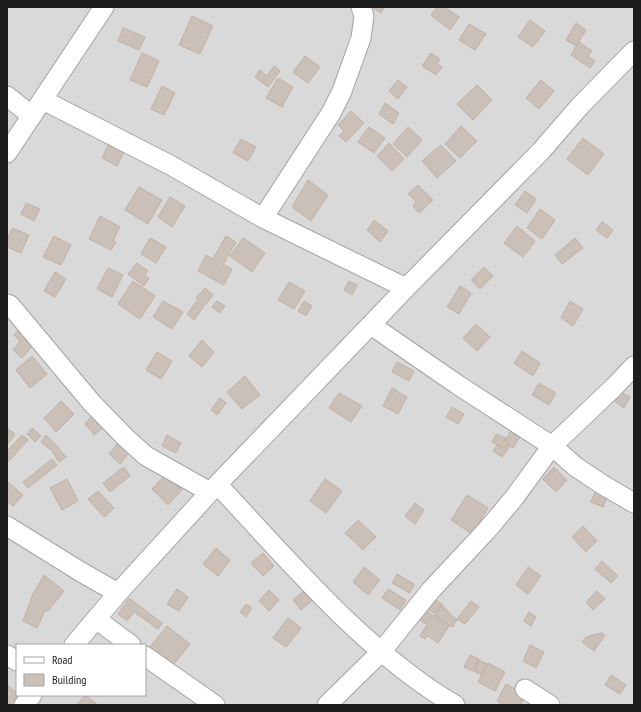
<svg xmlns="http://www.w3.org/2000/svg" width="641" height="712" font-family="'PT Sans Narrow',sans-serif">
  <style>
    .residential { fill: #dad9d9; fill-rule: evenodd }
    .building { fill: #cbc0b7; stroke: #c1b1a2 }
    .lines { fill: none; stroke-linecap: round; stroke-linejoin: round }
    .minor-casing { stroke: #a3a3a3; stroke-width: 21 }
    .minor { stroke: #fff; stroke-width: 19 }
  </style>
  <rect width="100%" height="100%" fill="#efeae1"/>
  <path class="residential" d="M 7,7 L 634,7 L 634,705 L 7,705 ZM 17,645 L 145,645 L 145,695 L 17,695 Z"/>
  <path class="building" d="M 372,7 L 384,7 L 381,13 Z
    M 437,7 L 445,7 L 459,17 L 450,30 L 431,15 Z
    M 192,16 L 213,26 L 200,54 L 179,45 Z
    M 530,20 L 545,31 L 533,47 L 518,37 Z
    M 576,23 L 586,30 L 576,46 L 566,40 Z
    M 469,24 L 486,34 L 475,50 L 459,40 Z
    M 123,28 L 145,37 L 139,50 L 118,41 Z
    M 579,42 L 592,51 L 588,56 L 595,61 L 590,68 L 571,55 Z
    M 142,53 L 159,61 L 147,87 L 130,80 Z
    M 431,53 L 440,59 L 437,64 L 442,67 L 436,75 L 422,66 Z
    M 305,56 L 320,67 L 308,83 L 293,72 Z
    M 274,66 L 280,71 L 268,87 L 255,77 L 260,70 L 267,76 Z
    M 278,78 L 293,87 L 282,107 L 266,98 Z
    M 398,80 L 407,87 L 398,99 L 389,91 Z
    M 541,80 L 554,91 L 539,109 L 526,98 Z
    M 477,85 L 492,100 L 473,120 L 457,104 Z
    M 162,86 L 175,93 L 164,115 L 151,109 Z
    M 385,103 L 399,113 L 393,124 L 379,114 Z
    M 351,111 L 364,123 L 346,142 L 339,136 L 344,131 L 338,125 Z
    M 461,126 L 477,141 L 460,158 L 445,144 Z
    M 369,127 L 385,138 L 374,153 L 358,142 Z
    M 408,127 L 422,140 L 407,157 L 393,144 Z
    M 583,138 L 604,154 L 588,175 L 567,159 Z
    M 111,139 L 127,146 L 117,166 L 102,158 Z
    M 241,139 L 256,147 L 248,161 L 233,153 Z
    M 389,143 L 404,159 L 392,171 L 377,156 Z
    M 441,145 L 456,161 L 437,178 L 422,161 Z
    M 308,180 L 328,195 L 311,221 L 292,207 Z
    M 418,185 L 433,200 L 419,213 L 413,206 L 416,202 L 408,194 Z
    M 139,187 L 162,200 L 148,224 L 125,210 Z
    M 525,191 L 536,199 L 527,213 L 515,205 Z
    M 170,197 L 185,206 L 172,227 L 158,217 Z
    M 26,203 L 40,209 L 34,221 L 21,214 Z
    M 540,209 L 555,220 L 542,239 L 527,228 Z
    M 100,216 L 120,227 L 113,241 L 116,242 L 111,250 L 89,239 Z
    M 374,220 L 388,231 L 380,242 L 367,230 Z
    M 602,222 L 613,230 L 607,238 L 596,230 Z
    M 517,226 L 535,241 L 523,257 L 504,243 Z
    M 12,228 L 29,235 L 21,253 L 7,247 L 7,240 Z
    M 54,236 L 71,245 L 61,265 L 43,257 Z
    M 226,236 L 236,242 L 224,263 L 214,257 Z
    M 150,238 L 166,247 L 156,263 L 141,254 Z
    M 243,238 L 265,253 L 252,272 L 230,256 Z
    M 575,238 L 583,248 L 562,264 L 555,255 Z
    M 206,255 L 232,269 L 224,285 L 198,271 Z
    M 137,263 L 148,271 L 144,276 L 149,278 L 144,286 L 128,274 Z
    M 484,267 L 493,276 L 480,289 L 471,280 Z
    M 108,268 L 123,275 L 112,297 L 97,289 Z
    M 55,272 L 66,279 L 55,297 L 44,291 Z
    M 133,281 L 155,296 L 140,319 L 118,304 Z
    M 349,281 L 357,285 L 352,295 L 344,290 Z
    M 289,282 L 305,291 L 294,309 L 278,300 Z
    M 460,286 L 471,293 L 459,314 L 447,307 Z
    M 205,288 L 213,295 L 205,305 L 196,298 Z
    M 163,301 L 183,312 L 172,329 L 153,317 Z
    M 197,301 L 204,306 L 194,320 L 187,314 Z
    M 217,301 L 225,306 L 220,313 L 212,307 Z
    M 304,301 L 312,306 L 306,316 L 298,311 Z
    M 570,301 L 583,309 L 573,326 L 561,318 Z
    M 476,324 L 490,337 L 477,351 L 463,338 Z
    M 21,327 L 37,340 L 22,358 L 13,350 L 20,341 L 14,335 Z
    M 202,340 L 214,352 L 202,367 L 189,356 Z
    M 522,351 L 540,363 L 533,376 L 514,363 Z
    M 157,352 L 172,361 L 161,379 L 146,370 Z
    M 32,356 L 47,374 L 30,388 L 16,370 Z
    M 397,362 L 414,371 L 409,381 L 392,372 Z
    M 245,376 L 260,395 L 242,409 L 227,392 Z
    M 539,383 L 556,393 L 549,405 L 532,395 Z
    M 392,388 L 407,397 L 398,414 L 383,406 Z
    M 621,392 L 630,397 L 624,408 L 615,402 Z
    M 339,393 L 362,406 L 351,422 L 329,408 Z
    M 220,398 L 226,403 L 217,415 L 211,410 Z
    M 61,401 L 74,414 L 56,432 L 44,418 Z
    M 452,407 L 464,414 L 458,424 L 446,417 Z
    M 94,413 L 106,425 L 94,435 L 85,424 Z
    M 513,426 L 523,432 L 513,448 L 505,442 Z
    M 7,428 L 15,434 L 9,443 L 7,441 Z
    M 32,428 L 41,436 L 35,442 L 27,434 Z
    M 496,434 L 506,438 L 502,447 L 492,442 Z
    M 22,435 L 28,440 L 7,463 L 7,451 Z
    M 46,435 L 57,446 L 66,457 L 59,462 L 52,451 L 41,442 Z
    M 167,435 L 181,443 L 176,453 L 162,446 Z
    M 122,438 L 133,448 L 120,464 L 109,454 Z
    M 506,443 L 510,446 L 502,457 L 493,451 L 497,445 L 503,448 Z
    M 52,459 L 57,465 L 28,488 L 23,482 Z
    M 124,467 L 130,476 L 110,492 L 103,483 Z
    M 554,467 L 567,480 L 556,492 L 543,479 Z
    M 166,474 L 182,490 L 168,505 L 152,489 Z
    M 67,479 L 78,501 L 62,510 L 50,488 Z
    M 325,479 L 342,491 L 326,513 L 310,501 Z
    M 7,481 L 23,495 L 13,506 L 7,501 Z
    M 596,489 L 608,495 L 603,507 L 591,502 Z
    M 98,491 L 114,508 L 104,517 L 88,499 Z
    M 467,495 L 488,508 L 472,534 L 451,520 Z
    M 415,503 L 424,510 L 415,524 L 405,516 Z
    M 358,520 L 376,537 L 363,550 L 345,533 Z
    M 583,526 L 597,541 L 586,552 L 572,537 Z
    M 216,548 L 230,560 L 218,576 L 203,564 Z
    M 263,553 L 274,566 L 263,576 L 251,563 Z
    M 602,561 L 618,576 L 611,583 L 595,569 Z
    M 364,567 L 380,580 L 368,595 L 353,582 Z
    M 528,567 L 541,576 L 528,594 L 516,585 Z
    M 397,574 L 414,584 L 410,593 L 392,583 Z
    M 44,575 L 64,591 L 48,611 L 45,611 L 37,628 L 23,621 L 33,594 Z
    M 307,588 L 315,598 L 301,610 L 293,600 Z
    M 177,589 L 188,597 L 179,611 L 167,604 Z
    M 388,589 L 406,600 L 400,610 L 382,598 Z
    M 269,590 L 279,600 L 269,611 L 259,601 Z
    M 597,591 L 605,599 L 593,610 L 586,602 Z
    M 427,595 L 442,604 L 435,614 L 422,605 Z
    M 129,598 L 162,623 L 158,629 L 134,612 L 127,621 L 118,614 Z
    M 471,601 L 479,607 L 465,624 L 457,619 Z
    M 246,604 L 252,608 L 246,617 L 240,612 Z
    M 442,605 L 457,620 L 452,627 L 435,615 Z
    M 423,608 L 432,615 L 425,624 L 416,617 Z
    M 529,612 L 536,617 L 531,626 L 524,621 Z
    M 433,615 L 449,626 L 438,643 L 428,636 L 425,639 L 420,636 Z
    M 288,618 L 301,628 L 286,647 L 273,638 Z
    M 167,626 L 190,644 L 174,664 L 167,659 L 163,664 L 155,658 L 158,653 L 150,647 Z
    M 601,633 L 605,635 L 594,651 L 582,642 L 586,637 Z
    M 530,645 L 544,652 L 536,668 L 523,661 Z
    M 470,655 L 479,659 L 473,671 L 464,667 Z
    M 479,660 L 487,664 L 482,675 L 474,671 Z
    M 488,663 L 505,672 L 495,691 L 478,682 Z
    M 611,675 L 626,685 L 620,694 L 605,685 Z
    M 506,684 L 526,695 L 520,705 L 503,705 L 497,701 Z
    M 7,685 L 17,693 L 17,695 L 19,695 L 10,705 L 7,705 Z
    M 85,695 L 98,705 L 77,705 Z"/>
  <g class="lines">
    <g class="minor-casing">
      <path id="minor" d="M 7,96 L 32,116
        M 43,100 L 172,166 L 263,218 L 406,288
        M 7,153 L 104,7
        M 263,218 L 331,113 L 342,91 L 361,38 L 364,16 L 361,7
        M 7,304 L 10,305 L 91,402 L 126,438 L 146,456 L 210,492
        M 371,325 L 458,385 L 552,446 L 576,467 L 603,485 L 634,503
        M 218,485 C 289,561 364,651 455,705
        M 7,526 L 81,572 L 118,593
        M 96,619 L 131,645
        M 74,645 L 118,593 L 210,492 L 406,288 L 541,151 L 580,106 L 634,51
        M 7,655 L 17,661
        M 145,656 L 215,705
        M 525,689 L 550,705
        M 24,705 L 32,695
        M 327,705 L 381,652 L 431,590 L 487,530 L 514,498 L 552,446 L 614,387 L 634,366"/>
    </g>
    <use href="#minor" class="minor"/>
  </g>
  <rect width="641" height="712" fill="none" stroke="#1c1c1c" stroke-width="16"/>
  <rect x="16" y="644" width="130" height="52" fill="#ffffff" stroke="#a4a4a4"/>
  <rect x="24" y="657" width="20" height="6" fill="#ffffff" stroke="#a4a4a4"/>
  <text x="52" y="664" font-size="12" fill="#1c1c1c">Road</text>
  <rect x="24" y="674" width="20" height="12" fill="#cbc0b7" stroke="#a4a4a4"/>
  <text x="52" y="684" font-size="12" fill="#1c1c1c">Building</text>
</svg>
